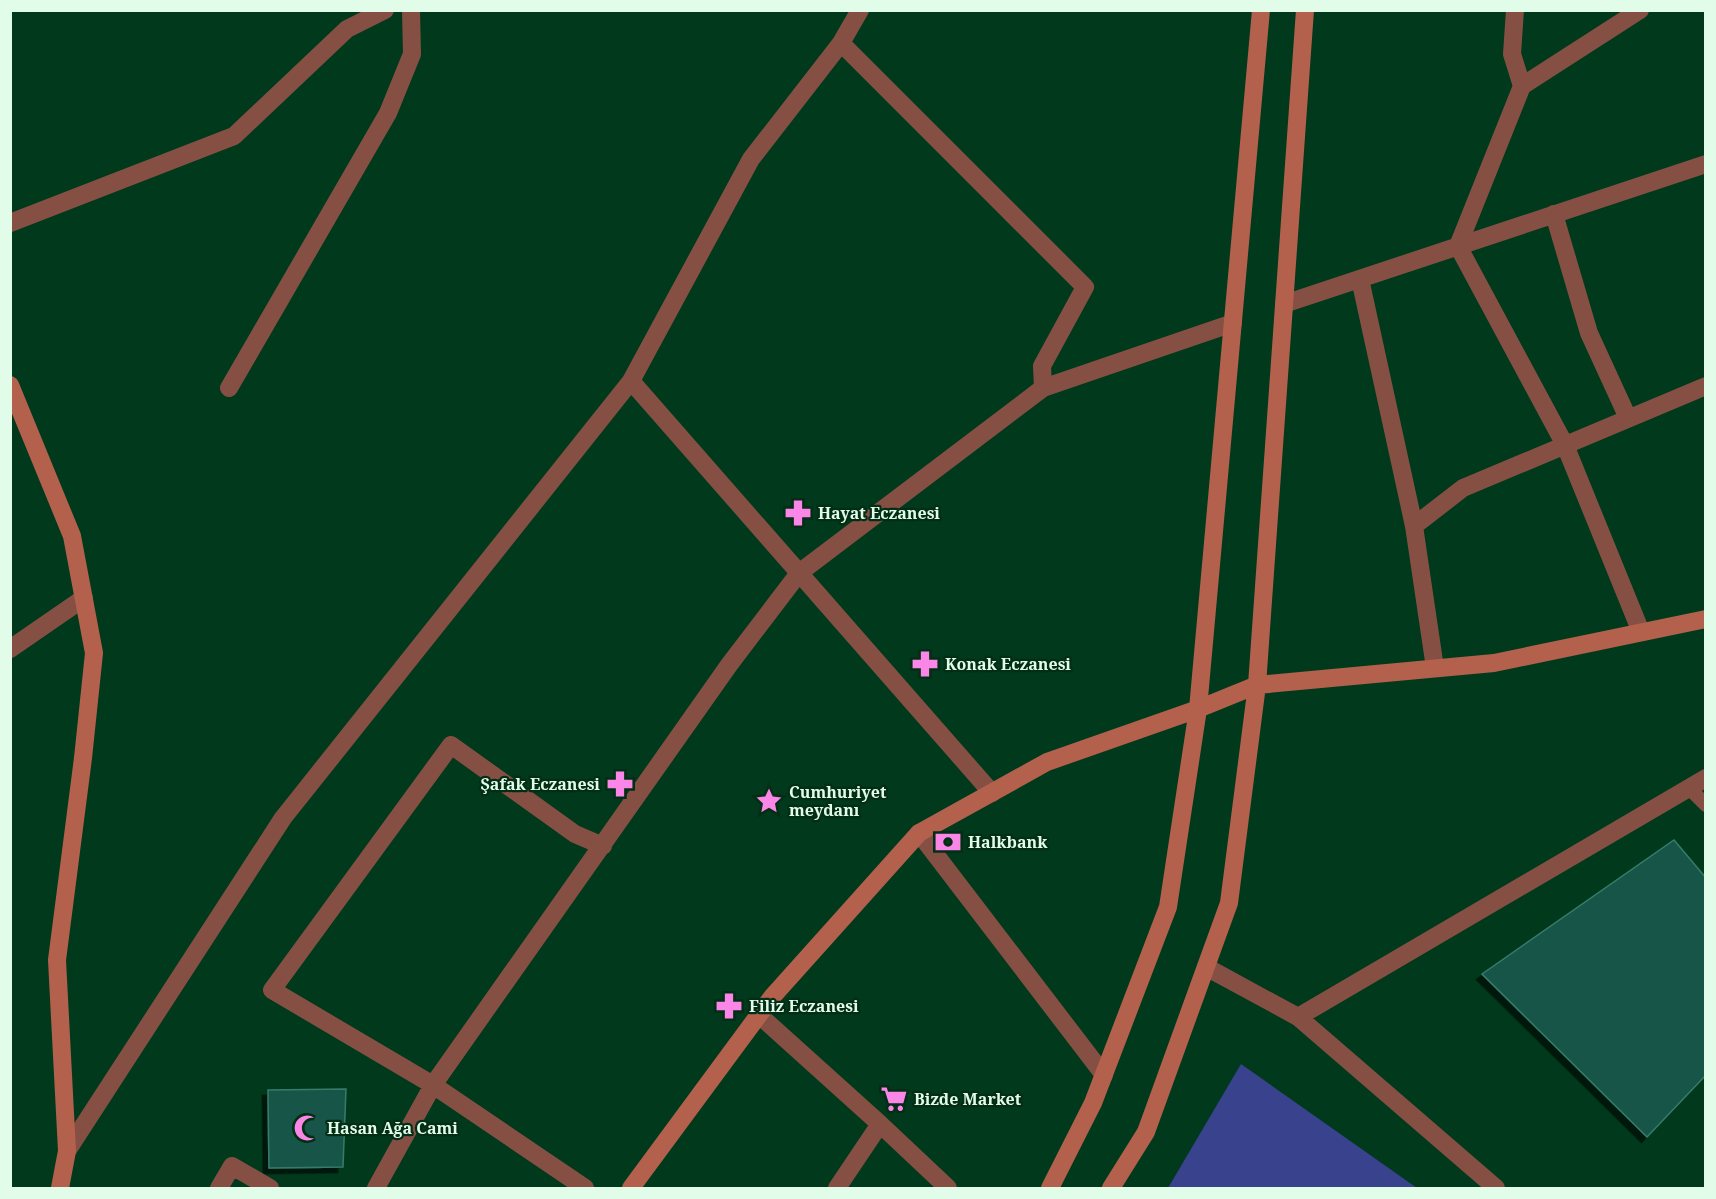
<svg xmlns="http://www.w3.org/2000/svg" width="1716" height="1199" font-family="'Noto Serif',serif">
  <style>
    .green { fill: #38428d }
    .building { fill: #195547; stroke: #367d6a; stroke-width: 1.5; filter: url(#shadow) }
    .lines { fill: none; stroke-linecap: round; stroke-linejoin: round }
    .lane { stroke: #855043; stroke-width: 14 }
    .street { stroke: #855043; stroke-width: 18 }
    .secondary { stroke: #b3604d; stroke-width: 18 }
    .labels { text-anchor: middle; stroke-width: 4.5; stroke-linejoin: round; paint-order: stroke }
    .poi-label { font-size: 16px; font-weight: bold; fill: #e1fce8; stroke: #042d16; text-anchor: start }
  </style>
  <defs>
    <filter id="shadow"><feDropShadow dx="-5.5" dy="5.5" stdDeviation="0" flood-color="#0009"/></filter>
  </defs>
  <rect width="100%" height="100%" fill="#00391b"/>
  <path class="green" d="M 1241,1064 L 1417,1188 L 1168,1188 Z"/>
  <path class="building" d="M 1674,840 L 1706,878 L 1706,1075 L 1647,1137 L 1482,974 Z
    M 346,1089 L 343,1167 L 269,1168 L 268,1090 Z"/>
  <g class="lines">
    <path class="lane" d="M 1688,787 L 1706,805"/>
    <path class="street" d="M 1515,10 L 1512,54 L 1522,86
      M 1640,10 L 1522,86 L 1458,246 L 1565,445 L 1641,632
      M 841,43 L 1085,287 L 1042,366 L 1043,388
      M 1554,214 L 1589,333 L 1628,418
      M 10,223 L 234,136 L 347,29 L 385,10
      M 1360,279 L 1414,526 L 1435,668
      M 1284,304 L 1706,164
      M 631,381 L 751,159 L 841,43 L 860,10
      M 229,388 L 388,113 L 412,54 L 411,10
      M 1414,526 L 1463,488 L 1706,386
      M 10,649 L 84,598
      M 919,833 L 1104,1075
      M 1206,967 L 1298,1017 L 1496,1188
      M 759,1015 L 880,1124 L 837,1188
      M 1298,1017 L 1706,778
      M 880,1124 L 948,1188
      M 67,1151 L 283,818 L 631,381 L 992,793
      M 219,1188 L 232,1166 L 270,1188
      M 376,1188 L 433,1085 L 729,665 L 799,573 L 1043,388 L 1233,323
      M 585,1188 L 433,1085 L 272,990 L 451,745 L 575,834 L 603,846"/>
    <path class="secondary" d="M 10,385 L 72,536 L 94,653 L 83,758 L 57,960 L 67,1151 L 60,1188
      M 631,1188 L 772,997 L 919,833 L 1047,762 L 1198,709 L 1257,685 L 1494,663 L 1706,619
      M 1050,1188 L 1093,1103 L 1168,907 L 1198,709 L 1261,10
      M 1111,1188 L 1146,1132 L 1229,903 L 1257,685 L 1305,10"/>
  </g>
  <defs>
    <g id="pharmacy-bare" transform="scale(2.07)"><path d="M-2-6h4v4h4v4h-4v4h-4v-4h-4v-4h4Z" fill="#fa87e7" stroke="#042d16" stroke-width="2.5" paint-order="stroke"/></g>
    <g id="sight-bare" transform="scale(2.07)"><path d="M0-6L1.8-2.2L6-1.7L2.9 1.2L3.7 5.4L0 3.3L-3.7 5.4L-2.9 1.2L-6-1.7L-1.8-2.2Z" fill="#fa87e7" stroke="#042d16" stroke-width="2.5" paint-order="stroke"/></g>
    <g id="bank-bare" transform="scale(2.07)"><path d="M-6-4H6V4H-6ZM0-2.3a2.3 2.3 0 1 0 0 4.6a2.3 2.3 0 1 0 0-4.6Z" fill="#fa87e7" stroke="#042d16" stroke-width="2.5" paint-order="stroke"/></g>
    <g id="supermarket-bare" transform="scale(2.07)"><path d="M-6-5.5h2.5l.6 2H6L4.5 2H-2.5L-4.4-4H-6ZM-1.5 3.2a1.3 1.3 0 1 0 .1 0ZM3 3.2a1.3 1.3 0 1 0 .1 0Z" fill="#fa87e7" stroke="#042d16" stroke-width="2.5" paint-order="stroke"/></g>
    <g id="mosque-bare" transform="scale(2.07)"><path d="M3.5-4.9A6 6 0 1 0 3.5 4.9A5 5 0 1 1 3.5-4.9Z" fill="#fa87e7" stroke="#042d16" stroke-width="2.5" paint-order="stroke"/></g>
  </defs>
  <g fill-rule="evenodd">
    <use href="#pharmacy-bare" x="798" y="513"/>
    <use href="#pharmacy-bare" x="925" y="664"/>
    <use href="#pharmacy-bare" x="620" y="784"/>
    <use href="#sight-bare" x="769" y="801"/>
    <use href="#bank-bare" x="948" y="842"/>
    <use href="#pharmacy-bare" x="729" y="1006"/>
    <use href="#supermarket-bare" x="894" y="1099"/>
    <use href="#mosque-bare" x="307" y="1128"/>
  </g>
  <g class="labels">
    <g class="poi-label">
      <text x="818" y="519">Hayat Eczanesi</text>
      <text x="945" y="670">Konak Eczanesi</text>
      <text x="600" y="790" text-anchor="end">Şafak Eczanesi</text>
      <text x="789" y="798">Cumhuriyet<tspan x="789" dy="18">meydanı</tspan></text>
      <text x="968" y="848">Halkbank</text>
      <text x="749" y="1012">Filiz Eczanesi</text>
      <text x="914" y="1105">Bizde Market</text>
      <text x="327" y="1134">Hasan Ağa Cami</text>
    </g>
  </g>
  <rect width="1716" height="1199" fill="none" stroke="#e1fce8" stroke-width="24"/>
</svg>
